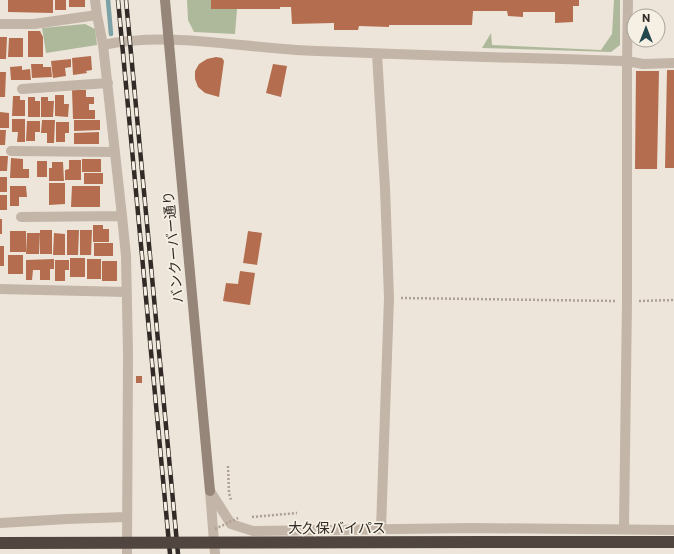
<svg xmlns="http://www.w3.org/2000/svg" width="674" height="554" font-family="Commissioner,'Noto Sans JP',sans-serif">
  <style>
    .green { fill: #aeb99b }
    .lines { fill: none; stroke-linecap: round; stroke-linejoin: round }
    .stream { stroke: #7ca1a6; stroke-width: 4.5 }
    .building { fill: #b46e4f }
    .path { stroke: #aea092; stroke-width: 2.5; stroke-dasharray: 2 2; stroke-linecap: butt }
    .street { stroke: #c3b5a7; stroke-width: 10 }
    .secondary { stroke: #968579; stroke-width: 10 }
    .highway { stroke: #50453f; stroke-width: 12 }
    .rail-casing { stroke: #312a26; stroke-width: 4.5 }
    .rail { stroke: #f5efe4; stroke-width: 3; stroke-dasharray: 9; stroke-linecap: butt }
    .path-bridge { stroke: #aea092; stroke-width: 2.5; stroke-dasharray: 2 2; stroke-linecap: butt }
    .highway-bridge { stroke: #50453f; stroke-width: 12 }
    .labels { text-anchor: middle; stroke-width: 3.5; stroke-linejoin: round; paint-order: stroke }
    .street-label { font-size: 14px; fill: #312a26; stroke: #f5efe4 }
  </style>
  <rect width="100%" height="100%" fill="#ede5d9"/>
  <path class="green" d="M 187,0 L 211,0 L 211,9 L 237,9 L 235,34 L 194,32 L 188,20 Z
    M 614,0 L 620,0 L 620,45 L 611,52 L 482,48 L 491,33 L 492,45 L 601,50 L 612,34 Z
    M 85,24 L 95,29 L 97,45 L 46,53 L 42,28 Z"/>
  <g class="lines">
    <path class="stream" d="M 108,0 L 111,34"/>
  </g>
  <path class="building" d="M 8,0 L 53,0 L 53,13 L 8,12 Z
    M 55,0 L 66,0 L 66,10 L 55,10 Z
    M 69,0 L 85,0 L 85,7 L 69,7 Z
    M 211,0 L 579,0 L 579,6 L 573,6 L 573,22 L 555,23 L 555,12 L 523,12 L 523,17 L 508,16 L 507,11 L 473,11 L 472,25 L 389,25 L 389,27 L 359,26 L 358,30 L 334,30 L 334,23 L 292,24 L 291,7 L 280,7 L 280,9 L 211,9 Z
    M 28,31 L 40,31 L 43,37 L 43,57 L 28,57 Z
    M 0,37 L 7,37 L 6,59 L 0,59 Z
    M 9,38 L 23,38 L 23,57 L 8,57 Z
    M 91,56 L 92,70 L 86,71 L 87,73 L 73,75 L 72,58 Z
    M 216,57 L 222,58 L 224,61 L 219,97 L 205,93 L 198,87 L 195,79 L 195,71 L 199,64 L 207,59 Z
    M 71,59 L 71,67 L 65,68 L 66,76 L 53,78 L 51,61 Z
    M 31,64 L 43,64 L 43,67 L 51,67 L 52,77 L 32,78 Z
    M 273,64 L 287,66 L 281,97 L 266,93 Z
    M 22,66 L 22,70 L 30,69 L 31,80 L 11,80 L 10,67 Z
    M 667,70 L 674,70 L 674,168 L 665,168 Z
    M 636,71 L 659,71 L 657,169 L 635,169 Z
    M 0,72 L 6,72 L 5,97 L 0,97 Z
    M 72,90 L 86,90 L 86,97 L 94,97 L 94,104 L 89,104 L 89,110 L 95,110 L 95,119 L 73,119 Z
    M 55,95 L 64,95 L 64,104 L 69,104 L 68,117 L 55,116 Z
    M 13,96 L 20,96 L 20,100 L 25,100 L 25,116 L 12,116 Z
    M 28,97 L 35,97 L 35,101 L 40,101 L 40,117 L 28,117 Z
    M 41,97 L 48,97 L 48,101 L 54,101 L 53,117 L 41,117 Z
    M 0,112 L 9,113 L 9,128 L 0,128 Z
    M 12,119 L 25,119 L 25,142 L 17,142 L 18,132 L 12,132 Z
    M 42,120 L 55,120 L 54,143 L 47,143 L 47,133 L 41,133 Z
    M 74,120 L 100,120 L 100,130 L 74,131 Z
    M 27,121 L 40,121 L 40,132 L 35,132 L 35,141 L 26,141 Z
    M 56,122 L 69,122 L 69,133 L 65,133 L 65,142 L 56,142 Z
    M 0,130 L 6,130 L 5,145 L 0,145 Z
    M 99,132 L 99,144 L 74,144 L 74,133 Z
    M 0,156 L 8,156 L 7,171 L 0,171 Z
    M 11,158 L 23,159 L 23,169 L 29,169 L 29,178 L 10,178 Z
    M 82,159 L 101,159 L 101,172 L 82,172 Z
    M 69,160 L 81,160 L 81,180 L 65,180 L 65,170 L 69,169 Z
    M 37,161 L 47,161 L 47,177 L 37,177 Z
    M 52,162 L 63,162 L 64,181 L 49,181 L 49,168 L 52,168 Z
    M 84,173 L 103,173 L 103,184 L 84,184 Z
    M 0,177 L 7,177 L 7,192 L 0,192 Z
    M 49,183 L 65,183 L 65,204 L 49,205 Z
    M 10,186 L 26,186 L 27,197 L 19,197 L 19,206 L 10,206 Z
    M 72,186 L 100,186 L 100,207 L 71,207 Z
    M 0,195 L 7,195 L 7,210 L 0,210 Z
    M 0,219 L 2,219 L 2,234 L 0,234 Z
    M 93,225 L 103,225 L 103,229 L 109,229 L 109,242 L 93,242 Z
    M 40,230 L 52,230 L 52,254 L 40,254 Z
    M 67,230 L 79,230 L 78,255 L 67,255 Z
    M 80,230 L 92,230 L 91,255 L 80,255 Z
    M 10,231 L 26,231 L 26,252 L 10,252 Z
    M 248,231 L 262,233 L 257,265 L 243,263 Z
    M 27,233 L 40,233 L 39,254 L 26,254 Z
    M 54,233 L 65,234 L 65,255 L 53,255 Z
    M 94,243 L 113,243 L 113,256 L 94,256 Z
    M 0,246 L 4,246 L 4,266 L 0,266 Z
    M 8,255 L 23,255 L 23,274 L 8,274 Z
    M 70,258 L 85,258 L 85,277 L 70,277 Z
    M 54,259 L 54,269 L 50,269 L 50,280 L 40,280 L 40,270 L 33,270 L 32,280 L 26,280 L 26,260 Z
    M 87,259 L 101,259 L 101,279 L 87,279 Z
    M 55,260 L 69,260 L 69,270 L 65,270 L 65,281 L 55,281 Z
    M 102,261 L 117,261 L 117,281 L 102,281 Z
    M 240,271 L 255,273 L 250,305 L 223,301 L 226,283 L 238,284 Z
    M 136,376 L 142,376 L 142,383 L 136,383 Z"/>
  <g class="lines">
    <path class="path" d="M 401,298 L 616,301
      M 639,301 L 674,300
      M 228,466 L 229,493 L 231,500
      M 252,517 L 297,513"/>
    <path class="street" d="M 95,0 L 97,15 L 103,45 L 122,216 L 126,256 L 128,353 L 127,554
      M 0,24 L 34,24 L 97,15
      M 103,45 C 166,32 232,46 296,50 C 406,55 517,58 627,61 L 628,0
      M 377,54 L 385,188 L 389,298 L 381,529
      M 22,89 L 108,83
      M 11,151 L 115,152
      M 21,217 L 122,216
      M 0,289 L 126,292
      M 210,491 L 231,524 L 253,531 L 472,528 L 674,530
      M 210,491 L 215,554
      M 0,523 L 67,519 L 127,517
      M 624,529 L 627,301 L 627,61 L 643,64 L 674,63"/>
    <path class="secondary" d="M 165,0 L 210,491"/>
    <path class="highway" d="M 492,542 L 674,542"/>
    <g class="rail-casing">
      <path id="rail" d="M 118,0 L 170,554
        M 126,0 L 178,554"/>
    </g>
    <use href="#rail" class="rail"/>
    <path class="path-bridge" d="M 215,529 L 238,518"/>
    <path class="highway-bridge" d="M 0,543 L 492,542"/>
  </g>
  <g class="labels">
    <g class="street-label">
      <text transform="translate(173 247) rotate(-95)" y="5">バンクーバー通り</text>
      <text x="337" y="533">大久保バイパス</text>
    </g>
  </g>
  <g transform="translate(646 28)"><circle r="19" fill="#f5efe4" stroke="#a7a098"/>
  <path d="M0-3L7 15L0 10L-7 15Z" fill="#22474c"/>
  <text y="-6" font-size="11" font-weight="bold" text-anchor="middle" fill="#312a26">N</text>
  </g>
</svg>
